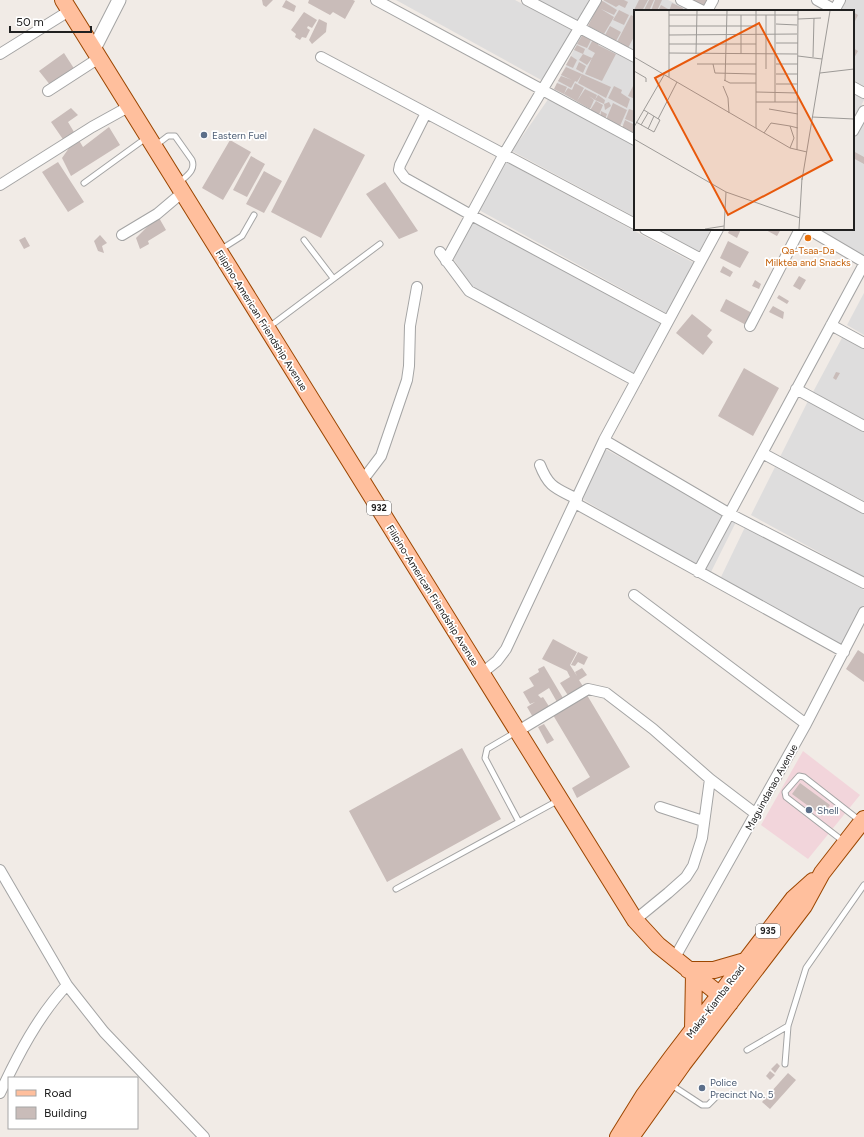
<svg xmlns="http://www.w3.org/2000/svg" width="864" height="1137" font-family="Figtree,sans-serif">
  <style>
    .residential { fill: #dedddd }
    .commercial { fill: #f2d5db }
    .building { fill: #c9bcb9 }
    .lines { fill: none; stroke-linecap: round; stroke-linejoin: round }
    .service-casing { stroke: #a4a4a4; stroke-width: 7 }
    .minor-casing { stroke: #a4a4a4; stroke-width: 12 }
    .tertiary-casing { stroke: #a4a4a4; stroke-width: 15 }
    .primary-casing { stroke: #9c4600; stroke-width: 18 }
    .service { stroke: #fff; stroke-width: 5 }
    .minor { stroke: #fff; stroke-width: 10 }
    .tertiary { stroke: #fff; stroke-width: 13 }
    .primary { stroke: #ffbf9d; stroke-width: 16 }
    .service-dot { fill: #5c6f8a; stroke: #fff; stroke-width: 1.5 }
    .food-dot { fill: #e8710a; stroke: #fff; stroke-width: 1.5 }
    .labels { text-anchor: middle; stroke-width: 3.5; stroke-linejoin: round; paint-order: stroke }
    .shield { fill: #fff; stroke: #636363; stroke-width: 1 }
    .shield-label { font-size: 9px; font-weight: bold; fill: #202020 }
    .service-label { font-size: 10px; fill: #4e5e75; stroke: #fff; text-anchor: start }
    .food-label { font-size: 10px; fill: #c56008; stroke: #fff }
    .street-label { font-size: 10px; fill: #202020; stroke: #fff }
    .inset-road { fill: none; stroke: #9d9a97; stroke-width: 1 }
    .view { fill: #e8590c; fill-opacity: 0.15; stroke: #e8590c; stroke-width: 2 }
    .inset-edge { fill: none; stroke: #202020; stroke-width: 2 }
  </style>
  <rect width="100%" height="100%" fill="#f1ebe6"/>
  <path class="residential" d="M 396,0 L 515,0 L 572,30 L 543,81 Z
    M 539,0 L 592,0 L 580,22 Z
    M 604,0 L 668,0 L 691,11 L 635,11 L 635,51 L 590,28 Z
    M 845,0 L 864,0 L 864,86 L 853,80 L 853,11 L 840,11 Z
    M 581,36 L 635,63 L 635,132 L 554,89 Z
    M 853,89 L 864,95 L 864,100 L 853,121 Z
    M 549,98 L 635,143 L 635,217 L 512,151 Z
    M 864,119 L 864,259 L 809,229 L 853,229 L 853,138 Z
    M 506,162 L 694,263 L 666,313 L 479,210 Z
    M 474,220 L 661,322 L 632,377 L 472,288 L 453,258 Z
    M 657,229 L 711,229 L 699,252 Z
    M 864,293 L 864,335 L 847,325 Z
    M 843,336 L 864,348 L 864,420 L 813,392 Z
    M 808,401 L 864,432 L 864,501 L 780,457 Z
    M 605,449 L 737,520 L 709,576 L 581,498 Z
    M 775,467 L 864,513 L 864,577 L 751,515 Z
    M 746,525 L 864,590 L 864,605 L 840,650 L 721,577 Z"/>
  <path class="commercial" d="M 803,751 L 860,795 L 808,859 L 761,825 Z"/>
  <path class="building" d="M 262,0 L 273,0 L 266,7 L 263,5 Z
    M 286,0 L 296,6 L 294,12 L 282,7 Z
    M 309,0 L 353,0 L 355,1 L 345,19 L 333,12 L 330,15 L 308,3 Z
    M 601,0 L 617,10 L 614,15 L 601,9 L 614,17 L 604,34 L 588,26 Z
    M 603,0 L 624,0 L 628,2 L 625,8 L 619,5 L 616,7 Z
    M 639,0 L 648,0 L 642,11 L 635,11 L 635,13 L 633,12 Z
    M 649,0 L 654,0 L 649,11 L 646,11 L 644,10 Z
    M 655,0 L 662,0 L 657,11 L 651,11 Z
    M 684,0 L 710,0 L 706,10 Z
    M 672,3 L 683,8 L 682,11 L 669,11 Z
    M 661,5 L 668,9 L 667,11 L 658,11 Z
    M 619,10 L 629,15 L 624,25 L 613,20 Z
    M 304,12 L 317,20 L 312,28 L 308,26 L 307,28 L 310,30 L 306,38 L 302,37 L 300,40 L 295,37 L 296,34 L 291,30 Z
    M 853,12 L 858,15 L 855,21 L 853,20 Z
    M 631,15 L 635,17 L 635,32 L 629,29 L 635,32 L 635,35 L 628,48 L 617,42 Z
    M 319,19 L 327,23 L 326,32 L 312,44 L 309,40 Z
    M 610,26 L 621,32 L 616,41 L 605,35 Z
    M 583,34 L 592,38 L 587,48 L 577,44 Z
    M 593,39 L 600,42 L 598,45 L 616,54 L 602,81 L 585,74 L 592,58 L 587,65 L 579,60 L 583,54 L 574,50 L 577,45 L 585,49 L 583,54 L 592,58 L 595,53 L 588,49 Z
    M 853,48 L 858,51 L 853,60 Z
    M 64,53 L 75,70 L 51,86 L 39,71 Z
    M 571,56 L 577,60 L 573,68 L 566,65 Z
    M 579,62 L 586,66 L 583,73 L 576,69 Z
    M 566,67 L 611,87 L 606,98 L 578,83 L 582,74 L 577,82 L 575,81 L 571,88 L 558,81 L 561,76 L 572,80 L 561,75 Z
    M 635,82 L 635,99 L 628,96 Z
    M 557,83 L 567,87 L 564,94 L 554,89 Z
    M 575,83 L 584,88 L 577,101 L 585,89 L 597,95 L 595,100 L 598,95 L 605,100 L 604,104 L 595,100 L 589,96 L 594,100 L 590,109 L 564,94 L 568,88 L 572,90 Z
    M 614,86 L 622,90 L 621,93 L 630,99 L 627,108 L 608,98 Z
    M 596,101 L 603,105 L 598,117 L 589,112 Z
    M 609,102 L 611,106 L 605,110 L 604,104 Z
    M 613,103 L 627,110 L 620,126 L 606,120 Z
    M 71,108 L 78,115 L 68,122 L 83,147 L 109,127 L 120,145 L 71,176 L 62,158 L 69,148 L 51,122 Z
    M 629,109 L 635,111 L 635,123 L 625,119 Z
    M 601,111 L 607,114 L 604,122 L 600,118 Z
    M 625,120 L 635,125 L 634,133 L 622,128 Z
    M 314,128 L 365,155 L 321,238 L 271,212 Z
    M 230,140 L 251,152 L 223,200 L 202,188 Z
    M 853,151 L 864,157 L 864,164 L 853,158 Z
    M 251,156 L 265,164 L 247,197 L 233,190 Z
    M 58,162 L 84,202 L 68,212 L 42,172 Z
    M 264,171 L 282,181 L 264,213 L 246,204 Z
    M 385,182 L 418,231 L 399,239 L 366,194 Z
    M 158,216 L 166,230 L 148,241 L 149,244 L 140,249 L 136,238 Z
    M 730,229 L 741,229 L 737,238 L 728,233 Z
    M 764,229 L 781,229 L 777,236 Z
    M 100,235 L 107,243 L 102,246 L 104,253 L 98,251 L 94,241 Z
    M 25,237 L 30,246 L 24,249 L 19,240 Z
    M 728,241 L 749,252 L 740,268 L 720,258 Z
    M 723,266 L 733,272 L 730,277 L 720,272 Z
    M 799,276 L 806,280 L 800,290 L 793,286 Z
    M 755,280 L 761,284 L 759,289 L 752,286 Z
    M 779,295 L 789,301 L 787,304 L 777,298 Z
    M 726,299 L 752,313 L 746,325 L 720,311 Z
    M 773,306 L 784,312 L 783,319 L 769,312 Z
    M 692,314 L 712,330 L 707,336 L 713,342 L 703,355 L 676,333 Z
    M 744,368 L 779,388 L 753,436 L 718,416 Z
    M 836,372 L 840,373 L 836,380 L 833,378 Z
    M 553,639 L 577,652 L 570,665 L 577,676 L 575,672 L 582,668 L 587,675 L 579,680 L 584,688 L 569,697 L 560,683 L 570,677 L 567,671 L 542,659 Z
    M 858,650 L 864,654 L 864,682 L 846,669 Z
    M 578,652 L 588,657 L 584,665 L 578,662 L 575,666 L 571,665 Z
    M 544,666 L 563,698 L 557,702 L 549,688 L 538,695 L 541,698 L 543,697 L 550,708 L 534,719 L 527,707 L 535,702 L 530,704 L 523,692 L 534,686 L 529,678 L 539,672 L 538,669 Z
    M 587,695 L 630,767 L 577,798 L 572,788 L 590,777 L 553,715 Z
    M 544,724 L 554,740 L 547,744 L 538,727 Z
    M 462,748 L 501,819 L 387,882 L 349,811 Z
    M 800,783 L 830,805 L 822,816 L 792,794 Z
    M 777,1063 L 780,1066 L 775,1073 L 771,1069 Z
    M 770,1071 L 775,1075 L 770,1080 L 766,1076 Z
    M 788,1073 L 796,1080 L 770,1109 L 762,1102 Z"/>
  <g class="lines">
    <g class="service-casing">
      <path id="service" d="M 155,146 L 168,136 L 175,136 L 192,160 C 196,171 186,176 179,183
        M 84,183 L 146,138
        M 304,240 L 333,278
        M 220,250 L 242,236 L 254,215
        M 269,327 L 380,244
        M 516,732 L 487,749 L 485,758 L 519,822
        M 843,841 L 786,797 L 785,792 L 799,776 L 804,777 L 859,820
        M 396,889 L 559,800
        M 747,1050 L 788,1026
        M 785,1064 L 788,1026 L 806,968 L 864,885
        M 670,1084 L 702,1105 L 708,1105 L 715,1098"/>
    </g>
    <g class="minor-casing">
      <path id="minor" d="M 376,0 L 635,140
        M 527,0 L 635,57
        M 681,0 L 703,11
        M 817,0 L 835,10
        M 707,11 L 713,0
        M 834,11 L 840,0
        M 0,54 L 69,11
        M 321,57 L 635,224
        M 853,87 L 864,93
        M 48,91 L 99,58
        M 426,113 L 400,165 L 399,170 L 405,178 L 471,215 L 668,321
        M 853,131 L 864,111
        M 0,185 L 92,127 L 130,106
        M 645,229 L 701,259
        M 808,229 L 864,262
        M 122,235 L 157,214 L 183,192
        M 440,252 L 469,291 L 636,381
        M 446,261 L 504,154 L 596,0
        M 831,325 L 864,343
        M 750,326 L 800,229
        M 796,389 L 864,426
        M 604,440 L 730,514 L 864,583
        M 762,453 L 864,508
        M 540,465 C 549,488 556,488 577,499
        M 362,481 L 381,456 L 407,380 L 409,366 L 410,326 L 417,287
        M 575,503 L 844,652
        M 698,572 L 864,264
        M 634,595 L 806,724
        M 482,673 L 497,661 L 506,649 L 604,440 L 718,229
        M 518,731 L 588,689 L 606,693 L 653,729 L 710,779
        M 660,807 L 703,821
        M 0,870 L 67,985 L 104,1032 L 204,1137
        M 635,920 L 668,893 L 686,877 L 693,866 L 702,838 L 710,779 L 756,814
        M 674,959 L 806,724 L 864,612
        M 0,1093 C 18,1055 38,1016 67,985"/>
    </g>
    <g class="tertiary-casing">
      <path id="tertiary" d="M 94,49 L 119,0"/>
    </g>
    <g class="primary-casing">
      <path id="primary" d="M 63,0 L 635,920 L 658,945 L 730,1003
        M 688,970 L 714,970 L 745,961
        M 693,1029 L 694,974
        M 618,1137 L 644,1095 L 672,1057 L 793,899 L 813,881
        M 631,1137 L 683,1064 L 804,906 L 822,873 L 864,819"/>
    </g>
    <use href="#service" class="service"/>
    <use href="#minor" class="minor"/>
    <use href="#tertiary" class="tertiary"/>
    <use href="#primary" class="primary"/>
  </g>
  <g class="service-dot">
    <circle cx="204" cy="135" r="4"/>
    <circle cx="809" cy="810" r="4"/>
    <circle cx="702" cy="1088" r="4"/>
  </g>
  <circle class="food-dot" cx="808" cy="238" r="4"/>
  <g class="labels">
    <g class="shield">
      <rect x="367" y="501" width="24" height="14" rx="3"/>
      <rect x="756" y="924" width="24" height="14" rx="3"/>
    </g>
    <g class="shield-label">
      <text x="379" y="511">932</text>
      <text x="768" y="934">935</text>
    </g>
    <g class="service-label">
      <text x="212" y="139">Eastern Fuel</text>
      <text x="817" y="814">Shell</text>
      <text x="710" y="1086">Police<tspan x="710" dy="12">Precinct No. 5</tspan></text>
    </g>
    <g class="food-label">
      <text x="808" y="254">Qa-Tsaa-Da<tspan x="808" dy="12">Milktea and Snacks</tspan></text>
    </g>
    <g class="street-label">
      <text transform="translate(262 320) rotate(58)" y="4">Filipino-American Friendship Avenue</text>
      <text transform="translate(433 595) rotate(58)" y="4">Filipino-American Friendship Avenue</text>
      <text transform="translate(771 787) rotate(-61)" y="4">Maguindanao Avenue</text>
      <text transform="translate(715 1001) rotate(-53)" y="4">Makar-Kiamba Road</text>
    </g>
  </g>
  <g transform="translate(634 10)">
    <rect width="220" height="220" fill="#f1ebe6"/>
    <path class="inset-road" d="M 35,1 L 35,67M 141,1 L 141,92M 35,5 L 164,5M 164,9 L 187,8M 142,14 L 163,15M 35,16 L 122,16M 35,25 L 163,24M 142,33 L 164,33M 35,34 L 122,34M 35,43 L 163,44M 62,44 L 63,1M 107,44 L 107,5M 164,46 L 188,49M 0,47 L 156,138 L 173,142M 179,47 L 180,8M 63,54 L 122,54M 79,54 L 81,63 L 122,64M 142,54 L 164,54M 132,59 L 132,5M 0,61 L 12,68 L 12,72M 186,63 L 220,59M 142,64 L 164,64M 90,70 L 96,73 L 122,73M 91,71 L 93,1M 142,74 L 164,74M 89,76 L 94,88 L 95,103M 122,82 L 164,83M 122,92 L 164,92M 135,99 L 164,104M 178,107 L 220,109M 24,109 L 43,72M 2,112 L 20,122 L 26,110 L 10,100M 7,115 L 14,103M 0,117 L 30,65M 122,118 L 122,1M 14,119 L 20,106M 130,123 L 137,113 L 156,116M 0,129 L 92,182 L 166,208M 156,138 L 160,128 L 156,116 L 164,118M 163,140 L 164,1M 168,170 L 196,1M 71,219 L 90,216M 90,219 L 92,182M 165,219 L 168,168"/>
    <path class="view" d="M 125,13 L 198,150 L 94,205 L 21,68 Z"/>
    <rect width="220" height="220" class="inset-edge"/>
  </g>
  <rect x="8" y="1077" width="130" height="52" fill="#ffffff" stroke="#a6a6a6"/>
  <rect x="16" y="1090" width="20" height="6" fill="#ffbf9d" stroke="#a6a6a6"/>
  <text x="44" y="1097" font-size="12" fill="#202020">Road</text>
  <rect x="16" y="1107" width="20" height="12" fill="#c9bcb9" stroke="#a6a6a6"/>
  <text x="44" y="1117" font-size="12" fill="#202020">Building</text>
  <path d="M10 26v6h81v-6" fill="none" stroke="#202020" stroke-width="2"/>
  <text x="16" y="26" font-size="12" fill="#202020" stroke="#ffffff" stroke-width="3" paint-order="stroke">50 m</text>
</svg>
